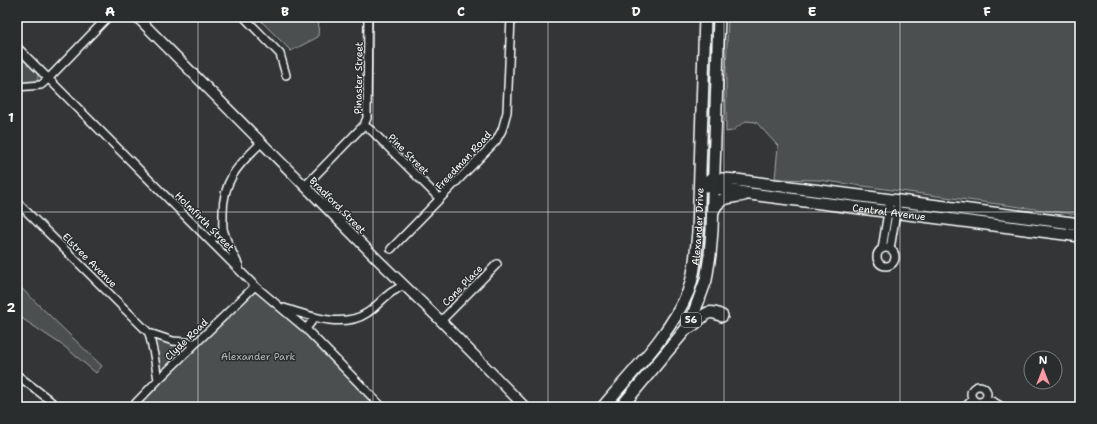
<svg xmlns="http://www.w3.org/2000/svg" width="1097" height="424" font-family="'Shantell Sans',sans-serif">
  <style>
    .green { fill: #4c4f50; stroke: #a6a7a8 }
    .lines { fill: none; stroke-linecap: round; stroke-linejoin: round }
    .minor-casing { stroke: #fff; stroke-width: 10 }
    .tertiary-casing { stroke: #fff; stroke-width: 12 }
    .primary-casing { stroke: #fff; stroke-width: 14 }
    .minor { stroke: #2a2d2e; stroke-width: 7 }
    .tertiary { stroke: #2a2d2e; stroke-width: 9 }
    .primary { stroke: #2a2d2e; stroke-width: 11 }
    .grid { fill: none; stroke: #fff; stroke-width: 1; stroke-opacity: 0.55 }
    .labels { text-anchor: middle; stroke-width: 3; stroke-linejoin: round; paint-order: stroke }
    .shield { fill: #2a2d2e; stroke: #bfc0c0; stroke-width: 1 }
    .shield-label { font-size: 9px; font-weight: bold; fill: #fff }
    .street-label { font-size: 10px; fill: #fff; stroke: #2a2d2e }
    .park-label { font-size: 10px; fill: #b7b9b9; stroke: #2a2d2e }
    .neatline { fill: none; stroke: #fff; stroke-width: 1.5 }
    .grid-label { font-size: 13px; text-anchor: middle; font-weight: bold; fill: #fff }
  </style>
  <rect width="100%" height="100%" fill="#333536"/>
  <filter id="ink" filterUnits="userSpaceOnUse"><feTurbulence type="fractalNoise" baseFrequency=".025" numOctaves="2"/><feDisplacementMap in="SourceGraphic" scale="8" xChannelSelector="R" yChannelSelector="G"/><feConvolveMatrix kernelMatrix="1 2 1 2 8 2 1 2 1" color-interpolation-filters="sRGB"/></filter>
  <g filter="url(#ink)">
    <path class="green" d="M 257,17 L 319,17 L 318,37 L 291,51 Z
      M 728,17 L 1080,17 L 1080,215 L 818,180 L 775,179 L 778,146 L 756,122 L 746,121 L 732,131 L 726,132 L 726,69 Z
      M 17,53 L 38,75 L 38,80 L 34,82 L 17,84 Z
      M 17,284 L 102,366 L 96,373 L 65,347 L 17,315 Z
      M 255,286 L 280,306 L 382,407 L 133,407 L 158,380 L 149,333 L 196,343 Z"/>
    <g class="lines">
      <g class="minor-casing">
        <path id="minor" d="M 244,17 L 280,54 L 286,75
          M 17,47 L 255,286 L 306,329 L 382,407
          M 17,87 L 41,85 L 48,79 L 108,17
          M 364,125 L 372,131 L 440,199
          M 305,186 L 364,125 L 367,118 L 368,17
          M 17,202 L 149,333 L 173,341 L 196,343
          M 210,240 L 223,231
          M877 257a9 9 0 1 1 18 0a9 9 0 1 1-18 0Z
          M 391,249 L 496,141 L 502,130 L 507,112 L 511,17
          M 882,249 L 890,200
          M 890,249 L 898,201
          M 239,266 C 234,255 227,244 224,232 C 222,228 223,221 223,217 C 222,181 237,166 261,143
          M 284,308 C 309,316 343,329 367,313 C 375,308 380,301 388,295 C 392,291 398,289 403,285
          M 441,321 L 497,264
          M 306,329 L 315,317
          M 149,333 L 154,355 L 158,380
          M 17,375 L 47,398 L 57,407
          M971 394a8 8 0 1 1 16 0a8 8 0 1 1-16 0Z
          M 986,399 L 994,402 L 1002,407
          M 132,407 L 158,380 L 255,286
          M 965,407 L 973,399"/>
      </g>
      <g class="tertiary-casing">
        <path id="tertiary" d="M 137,17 L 378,260 L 441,321 L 525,407"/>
      </g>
      <g class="primary-casing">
        <g id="primary">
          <path d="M 706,181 L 723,179 L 736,180 L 1080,224"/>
          <path id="s1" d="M 707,186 L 750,194 L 1080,236"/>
          <path d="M 713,211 C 720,196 729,198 744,195"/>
          <path d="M 690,327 C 704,320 703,306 722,316"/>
          <path id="s2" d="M 603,407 C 632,372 670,335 688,292 C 695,273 696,252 698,232 L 705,17"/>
          <path d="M 621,407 L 686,329 L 695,310 L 706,280 L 710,255 L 712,230 L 719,17"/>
        </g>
      </g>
      <use href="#minor" class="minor"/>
      <use href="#tertiary" class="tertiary"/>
      <use href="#primary" class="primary"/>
    </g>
  </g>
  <path class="grid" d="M 198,17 L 198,407M 373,17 L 373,407M 548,17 L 548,407M 724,17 L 724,407M 900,17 L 900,407M 17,212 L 1080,212"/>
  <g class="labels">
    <rect class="shield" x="681" y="313" width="20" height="14" rx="3"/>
    <g class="shield-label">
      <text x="691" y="323">56</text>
    </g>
    <g class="street-label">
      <text transform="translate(358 78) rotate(-89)" y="4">Pinaster Street</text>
      <text transform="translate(409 154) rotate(45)" y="4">Pine Street</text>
      <text transform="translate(463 160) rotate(-47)" y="4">Freedman Road</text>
      <text transform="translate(338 205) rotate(45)" y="4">Bradford Street</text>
      <text dy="4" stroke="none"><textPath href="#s1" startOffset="184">Central Avenue</textPath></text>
      <text transform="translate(205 221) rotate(45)" y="4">Holmfirth Street</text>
      <text dy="4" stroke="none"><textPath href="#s2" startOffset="210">Alexander Drive</textPath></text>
      <text transform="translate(90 260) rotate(45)" y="4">Elstree Avenue</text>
      <text transform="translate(462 285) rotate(-46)" y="4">Cone Place</text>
      <text transform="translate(186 339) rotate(-44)" y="4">Clyde Road</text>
    </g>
    <g class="park-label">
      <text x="258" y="360">Alexander Park</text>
    </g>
  </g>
  <rect width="1097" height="424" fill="none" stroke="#2a2d2e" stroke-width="44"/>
  <g transform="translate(1043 370)"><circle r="19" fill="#2a2d2e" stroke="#7f8182"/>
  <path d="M0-3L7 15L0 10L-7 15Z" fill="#ff9aa2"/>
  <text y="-6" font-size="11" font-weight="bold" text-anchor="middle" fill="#ffffff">N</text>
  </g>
  <rect x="22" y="22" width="1053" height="380" class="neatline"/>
  <g class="grid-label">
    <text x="110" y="16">A</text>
    <text x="285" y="16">B</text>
    <text x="461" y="16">C</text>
    <text x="636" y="16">D</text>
    <text x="812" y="16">E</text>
    <text x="987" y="16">F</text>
    <text x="11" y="122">1</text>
    <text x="11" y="312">2</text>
  </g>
</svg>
